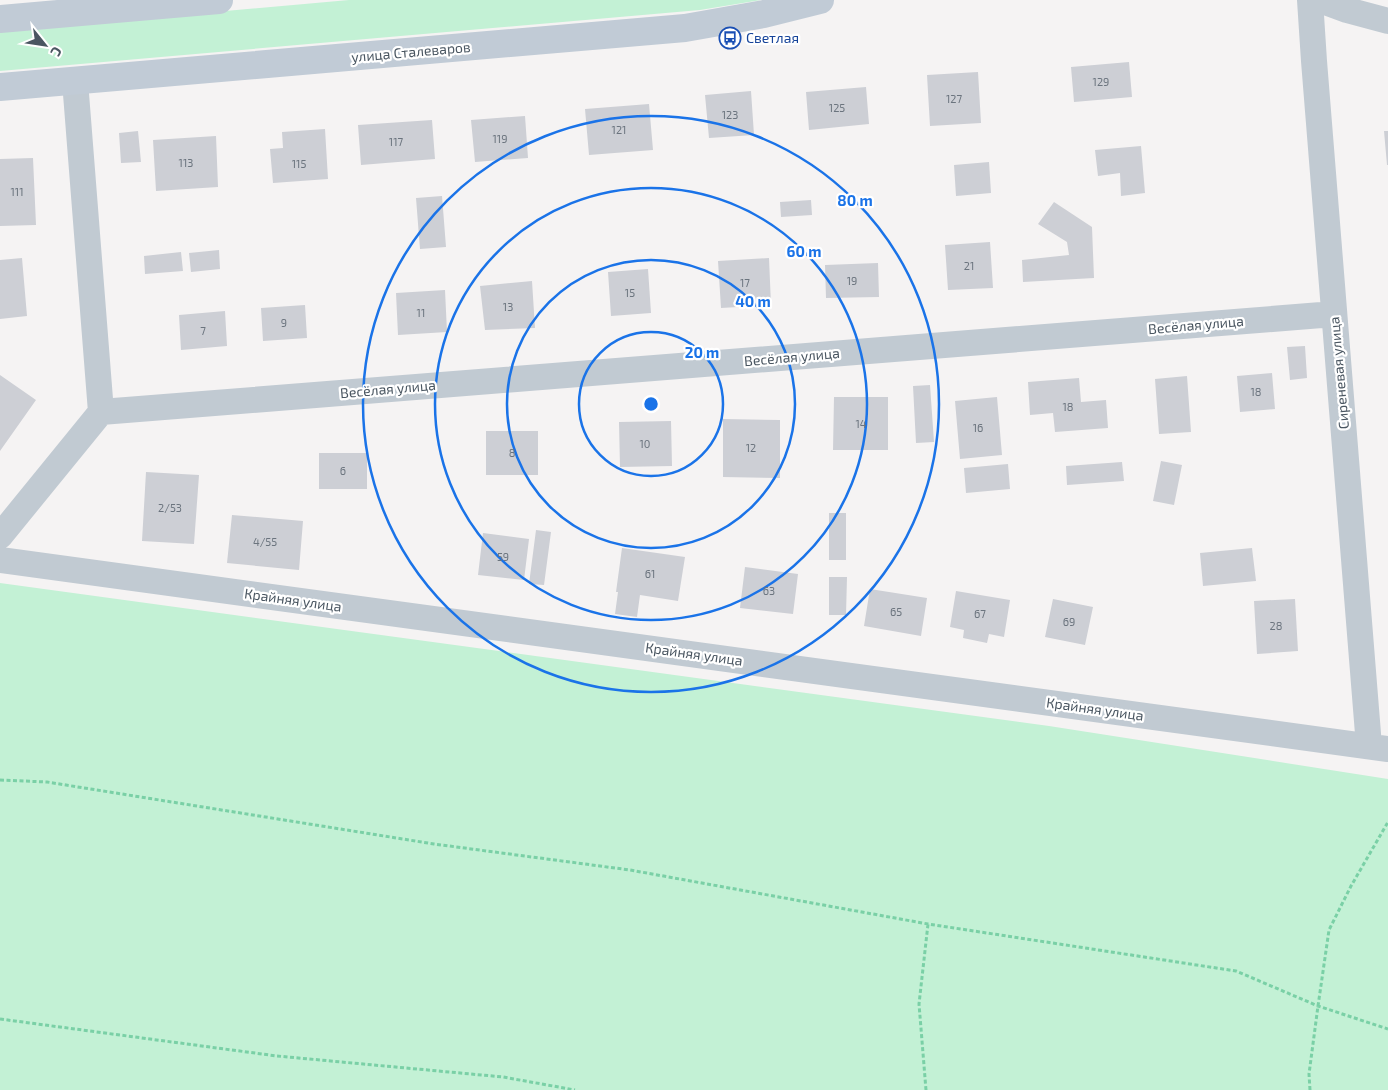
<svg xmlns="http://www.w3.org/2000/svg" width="1388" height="1090" font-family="'Exo 2',sans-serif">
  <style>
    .green { fill: #c3f1d5 }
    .building { fill: #cdcfd5 }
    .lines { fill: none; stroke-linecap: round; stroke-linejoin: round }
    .path { stroke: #7ad0a6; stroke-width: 3; stroke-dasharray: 4 2.5; stroke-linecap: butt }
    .street { stroke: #c1cad2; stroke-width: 26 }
    .secondary { stroke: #c1cbd6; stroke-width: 28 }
    .ring { fill: none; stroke: #1a73e8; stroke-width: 2.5 }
    .labels { text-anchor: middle; stroke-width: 4.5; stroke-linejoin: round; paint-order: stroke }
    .number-label { font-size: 11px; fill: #6b747e }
    .transit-label { font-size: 14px; fill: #164399; stroke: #fff; text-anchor: start }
    .street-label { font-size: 14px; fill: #4a5661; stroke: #fff }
    .centre { fill: #1a73e8; stroke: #fff; stroke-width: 2.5 }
    .ring-label { font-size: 15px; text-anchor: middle; font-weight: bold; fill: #1a73e8; stroke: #fff; stroke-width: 4.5; stroke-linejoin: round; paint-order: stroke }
  </style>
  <rect width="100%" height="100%" fill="#f5f3f3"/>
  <path class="green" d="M 349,0 L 761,0 L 700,10 L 0,71 L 0,31 Z
    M 0,583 L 1049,726 L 1388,779 L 1388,1090 L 0,1090 Z"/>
  <path class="building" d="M 1129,62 L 1132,97 L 1074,102 L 1071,67 Z
    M 978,72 L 981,123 L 930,126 L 927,75 Z
    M 866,87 L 869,124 L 809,130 L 806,92 Z
    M 751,91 L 754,135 L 709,138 L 705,95 Z
    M 649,104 L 653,150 L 589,155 L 585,109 Z
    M 525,116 L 528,158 L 475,162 L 471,120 Z
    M 432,120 L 435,159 L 361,165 L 358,125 Z
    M 325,129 L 328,179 L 273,183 L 270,149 L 283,148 L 282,132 Z
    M 138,131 L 141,162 L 121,163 L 119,133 Z
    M 1384,131 L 1388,131 L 1388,165 L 1387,165 Z
    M 216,136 L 218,187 L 156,191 L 153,140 Z
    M 1141,146 L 1145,193 L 1121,196 L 1120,173 L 1098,176 L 1095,150 Z
    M 33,158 L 36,225 L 0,226 L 0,159 Z
    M 989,162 L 991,193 L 956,196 L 954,165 Z
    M 442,196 L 446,247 L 420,249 L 416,198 Z
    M 811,200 L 812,215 L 781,217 L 780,202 Z
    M 1054,202 L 1092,227 L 1094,278 L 1023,282 L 1022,260 L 1069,255 L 1067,242 L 1038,224 Z
    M 990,242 L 993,288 L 948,290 L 945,245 Z
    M 219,250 L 220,269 L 191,272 L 189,253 Z
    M 181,252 L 183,271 L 145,274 L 144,256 Z
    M 22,258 L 27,316 L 0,319 L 0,260 Z
    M 769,258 L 771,305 L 721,308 L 718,261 Z
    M 878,263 L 879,297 L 826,298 L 825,265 Z
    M 648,269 L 651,313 L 611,316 L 608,272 Z
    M 532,281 L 535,328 L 485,330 L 480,286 Z
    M 445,290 L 447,332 L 398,335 L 396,293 Z
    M 305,305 L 307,338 L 263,341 L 261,308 Z
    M 225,311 L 227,346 L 181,350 L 179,315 Z
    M 1305,346 L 1307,378 L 1290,380 L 1287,347 Z
    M 1272,373 L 1275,409 L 1240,412 L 1237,376 Z
    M 0,375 L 36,400 L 0,451 Z
    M 1187,376 L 1191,432 L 1159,434 L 1155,379 Z
    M 1079,378 L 1081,402 L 1106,400 L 1108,428 L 1055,432 L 1053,413 L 1030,415 L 1028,382 Z
    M 930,385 L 934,442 L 916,443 L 913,386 Z
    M 834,397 L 888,397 L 888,450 L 833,450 Z
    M 997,397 L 1002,455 L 960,459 L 955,401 Z
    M 723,419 L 780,420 L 780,478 L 723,477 Z
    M 671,421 L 672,466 L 620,467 L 619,422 Z
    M 486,431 L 538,431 L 538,475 L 486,475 Z
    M 319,453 L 367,453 L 367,489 L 319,489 Z
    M 1161,461 L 1182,465 L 1174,505 L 1153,501 Z
    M 1122,462 L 1124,481 L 1067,485 L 1066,466 Z
    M 1008,464 L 1010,489 L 966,493 L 964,468 Z
    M 146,472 L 199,475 L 194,544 L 142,541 Z
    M 829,513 L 846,513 L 846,560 L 829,560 Z
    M 232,515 L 303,521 L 299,570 L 227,563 Z
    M 536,530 L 551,532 L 544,585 L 529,584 Z
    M 483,533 L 529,539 L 524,580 L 478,575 Z
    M 622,548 L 685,557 L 678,601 L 640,595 L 637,617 L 615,614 L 618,592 L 616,592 Z
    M 1252,548 L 1256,581 L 1203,586 L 1200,553 Z
    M 745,567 L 798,574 L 793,614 L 740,608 Z
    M 829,577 L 847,577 L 846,615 L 829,615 Z
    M 870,589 L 927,598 L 921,636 L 864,626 Z
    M 956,591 L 1010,600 L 1004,637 L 989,634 L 987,643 L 963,638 L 964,630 L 950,627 Z
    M 1053,599 L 1093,607 L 1085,645 L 1045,637 Z
    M 1295,599 L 1298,651 L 1257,654 L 1254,601 Z"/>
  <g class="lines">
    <path class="path" d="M 0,780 L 47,782 L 434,844 L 630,870 L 928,924 L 1236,971 L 1318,1006 L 1388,1029
      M 0,1019 L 277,1056 L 503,1077 L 575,1090
      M 926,1090 L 919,1004 L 928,924
      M 1310,1090 L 1309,1074 L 1318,1006 L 1329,930 L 1351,886 L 1388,822"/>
    <path class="street" d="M 1310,0 L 1314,61 L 1369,746
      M 1320,0 L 1347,10 L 1388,21
      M 101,412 L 1334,314
      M 0,536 L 101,412 L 75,81
      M 0,560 L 1388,749"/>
    <path class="secondary" d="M 0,19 L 219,0
      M 0,87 L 685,28 L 764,14 L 820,0"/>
  </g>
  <g class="ring">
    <circle cx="651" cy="404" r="72"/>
    <circle cx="651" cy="404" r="144"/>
    <circle cx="651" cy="404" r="216"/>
    <circle cx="651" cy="404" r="288"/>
  </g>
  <defs>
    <g id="bus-ring" transform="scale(1.125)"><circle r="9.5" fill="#fff" stroke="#1a4fb4" stroke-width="1.5"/><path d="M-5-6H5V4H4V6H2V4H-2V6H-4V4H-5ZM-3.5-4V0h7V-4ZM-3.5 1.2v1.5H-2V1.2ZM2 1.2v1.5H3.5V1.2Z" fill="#1a4fb4"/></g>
  </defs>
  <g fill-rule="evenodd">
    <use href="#bus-ring" x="730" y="38"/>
  </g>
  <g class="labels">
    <g class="number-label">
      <text x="1101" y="86">129</text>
      <text x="954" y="103">127</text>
      <text x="837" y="112">125</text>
      <text x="730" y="119">123</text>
      <text x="619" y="134">121</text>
      <text x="500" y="143">119</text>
      <text x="396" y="146">117</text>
      <text x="186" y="167">113</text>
      <text x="299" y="168">115</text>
      <text x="17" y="196">111</text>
      <text x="969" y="270">21</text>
      <text x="852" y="285">19</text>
      <text x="745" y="287">17</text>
      <text x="630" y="297">15</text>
      <text x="508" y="311">13</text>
      <text x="421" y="317">11</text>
      <text x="284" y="327">9</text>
      <text x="203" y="335">7</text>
      <text x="1256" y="396">18</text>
      <text x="1068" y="411">18</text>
      <text x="861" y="428">14</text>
      <text x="978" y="432">16</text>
      <text x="645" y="448">10</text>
      <text x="751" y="452">12</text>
      <text x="512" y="457">8</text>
      <text x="343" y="475">6</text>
      <text x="170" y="512">2/53</text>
      <text x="265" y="546">4/55</text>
      <text x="503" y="561">59</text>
      <text x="650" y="578">61</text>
      <text x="769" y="595">63</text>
      <text x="896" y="616">65</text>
      <text x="980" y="618">67</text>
      <text x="1069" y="626">69</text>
      <text x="1276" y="630">28</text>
    </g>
    <g class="transit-label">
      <text x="746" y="43">Светлая</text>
    </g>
    <g class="street-label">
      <text transform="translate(411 52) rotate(-5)" y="5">улица Сталеваров</text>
      <text transform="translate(1196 325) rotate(-5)" y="5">Весёлая улица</text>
      <text transform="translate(792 357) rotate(-5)" y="5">Весёлая улица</text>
      <text transform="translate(1339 373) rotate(-95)" y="5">Сиреневая улица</text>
      <text transform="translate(388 389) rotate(-5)" y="5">Весёлая улица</text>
      <text transform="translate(293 600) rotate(8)" y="5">Крайняя улица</text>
      <text transform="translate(694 654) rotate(8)" y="5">Крайняя улица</text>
      <text transform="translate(1095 709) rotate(8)" y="5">Крайняя улица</text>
    </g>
  </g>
  <circle cx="651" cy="404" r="8" class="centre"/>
  <g class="ring-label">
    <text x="855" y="206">80 m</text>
    <text x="804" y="257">60 m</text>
    <text x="753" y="307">40 m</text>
    <text x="702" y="358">20 m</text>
  </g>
  <g transform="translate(45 45) rotate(120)" stroke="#ffffff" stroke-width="4" paint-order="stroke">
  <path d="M0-4L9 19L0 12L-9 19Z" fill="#4a5661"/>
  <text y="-8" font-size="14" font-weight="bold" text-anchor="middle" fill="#4a5661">С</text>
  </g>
</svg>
